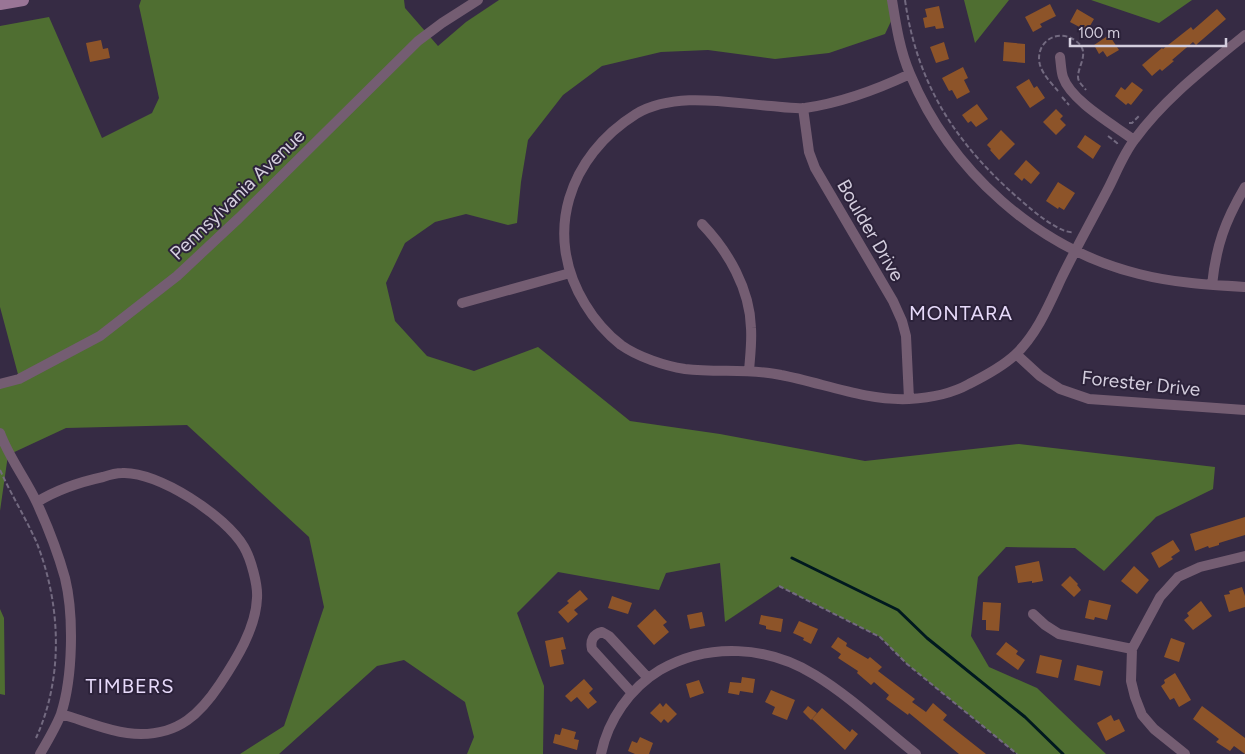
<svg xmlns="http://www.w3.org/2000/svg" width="1245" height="754" font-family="Figtree,sans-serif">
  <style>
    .forest { fill: #4f6e31 }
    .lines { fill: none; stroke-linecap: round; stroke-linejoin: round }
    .stream { stroke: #00191f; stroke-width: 3 }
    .building { fill: #8d5429 }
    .path { stroke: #736a80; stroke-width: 2; stroke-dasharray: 5 2.5; stroke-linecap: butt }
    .street { stroke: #745d72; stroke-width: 10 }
    .secondary { stroke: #997596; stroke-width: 12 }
    .labels { text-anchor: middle; stroke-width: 4; stroke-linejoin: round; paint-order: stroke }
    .street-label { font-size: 19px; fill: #d4cede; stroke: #2c223a }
    .neighbourhood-label { font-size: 20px; letter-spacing: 1px; fill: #e7dafa; stroke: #2c223a }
  </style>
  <rect width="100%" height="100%" fill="#362b44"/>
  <path class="forest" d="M 141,0 L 404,0 L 405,8 L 438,46 L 466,22 L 499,0 L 892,0 L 893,17 L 885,34 L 829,53 L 775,59 L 708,50 L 661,52 L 602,66 L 563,95 L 528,140 L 521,182 L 517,223 L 508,225 L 466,214 L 435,222 L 405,243 L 386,283 L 395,321 L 427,356 L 474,371 L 538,347 L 630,421 L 720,434 L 865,461 L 1019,444 L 1215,467 L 1213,489 L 1156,517 L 1104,571 L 1075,548 L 1006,547 L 978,577 L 971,636 L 989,667 L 1037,688 L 1106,754 L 1017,754 L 907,664 L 880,637 L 779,586 L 725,622 L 720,563 L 666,573 L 659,590 L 558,572 L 517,613 L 544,686 L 543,754 L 467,754 L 474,737 L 465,702 L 404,660 L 377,666 L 279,754 L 240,754 L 284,726 L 324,607 L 309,537 L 187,425 L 66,428 L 8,455 L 0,511 L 0,384 L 19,378 L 0,307 L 0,26 L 49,17 L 102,138 L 152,113 L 159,98 L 139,6 Z
    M 964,0 L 1009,0 L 975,43 Z
    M 1091,0 L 1192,0 L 1159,23 Z
    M 0,609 L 4,618 L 5,695 L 0,694 Z"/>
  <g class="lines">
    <path class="stream" d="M 792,558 L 898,610 L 927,638 L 1025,717 L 1063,754"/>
  </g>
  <path class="building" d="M 1050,4 L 1056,16 L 1040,24 L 1042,27 L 1033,32 L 1025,17 Z
    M 939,6 L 944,28 L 936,29 L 935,26 L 925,28 L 923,18 L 927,17 L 925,9 Z
    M 1077,9 L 1094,19 L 1087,31 L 1070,22 Z
    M 1217,9 L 1226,19 L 1196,45 L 1193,42 L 1172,60 L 1174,61 L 1162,71 L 1160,69 L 1152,76 L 1142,65 L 1162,48 L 1163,49 L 1191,27 L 1193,30 Z
    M 1109,35 L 1119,50 L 1107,57 L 1103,51 L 1099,54 L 1094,45 Z
    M 101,40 L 103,49 L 108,48 L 110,58 L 90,62 L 86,43 Z
    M 944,42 L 949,59 L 936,63 L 930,47 Z
    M 1004,42 L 1025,44 L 1025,63 L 1003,61 Z
    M 963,67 L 968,78 L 964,80 L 970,92 L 957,99 L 952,90 L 949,91 L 942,78 Z
    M 1029,79 L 1034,88 L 1037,86 L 1045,98 L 1030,108 L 1016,87 Z
    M 1132,82 L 1143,90 L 1131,105 L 1128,103 L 1126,105 L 1115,96 L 1121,87 L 1125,90 Z
    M 977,104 L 988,119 L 976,127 L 971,121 L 968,123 L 962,115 Z
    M 1056,109 L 1063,116 L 1060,119 L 1066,125 L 1056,135 L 1043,122 Z
    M 1001,130 L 1015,144 L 999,160 L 990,150 L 991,149 L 987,145 Z
    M 1085,135 L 1101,146 L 1093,159 L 1077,147 Z
    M 1026,160 L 1040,173 L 1031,184 L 1024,178 L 1022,181 L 1014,174 Z
    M 1058,182 L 1075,193 L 1064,210 L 1059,207 L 1058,209 L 1046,201 Z
    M 1245,517 L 1245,535 L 1219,543 L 1219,545 L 1209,548 L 1208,546 L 1195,551 L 1190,534 Z
    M 1173,540 L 1180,551 L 1171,557 L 1173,559 L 1159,568 L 1151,553 Z
    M 1039,561 L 1043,581 L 1032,583 L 1032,581 L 1018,583 L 1015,566 Z
    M 1134,566 L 1149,580 L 1137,594 L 1121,581 Z
    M 1070,576 L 1078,584 L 1077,585 L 1081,590 L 1074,597 L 1061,585 Z
    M 1242,587 L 1245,596 L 1245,607 L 1229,612 L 1224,595 L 1230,594 L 1229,591 Z
    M 580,590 L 588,599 L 574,610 L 578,614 L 568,623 L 558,612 L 569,603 L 567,601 Z
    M 612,596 L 632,603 L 628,614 L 608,608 Z
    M 1089,600 L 1111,605 L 1107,620 L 1095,617 L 1094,620 L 1085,618 Z
    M 1201,601 L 1212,616 L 1193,630 L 1184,620 L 1189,616 L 1187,613 Z
    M 983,602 L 1001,603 L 999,631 L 986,630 L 986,620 L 982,620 Z
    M 655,609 L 667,622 L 663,625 L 669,632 L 654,645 L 637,626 Z
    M 702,612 L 705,626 L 690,629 L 687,615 Z
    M 761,615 L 783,619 L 781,632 L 766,629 L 766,626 L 759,624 Z
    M 799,621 L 818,629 L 811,644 L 803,640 L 804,638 L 793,633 Z
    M 563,637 L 566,649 L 561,650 L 564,664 L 550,667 L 545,641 Z
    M 838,637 L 847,643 L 846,646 L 868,659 L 870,657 L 882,667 L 878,671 L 915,699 L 912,702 L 926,712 L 933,703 L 947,715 L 943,720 L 986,754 L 959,754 L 909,713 L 908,715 L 886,699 L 889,695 L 874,682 L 871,685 L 857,673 L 858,671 L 838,658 L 841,654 L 831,647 Z
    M 1171,638 L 1185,643 L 1179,662 L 1164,657 Z
    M 1006,642 L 1018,651 L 1016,654 L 1025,660 L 1018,670 L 996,654 Z
    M 1040,655 L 1062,660 L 1058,678 L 1036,673 Z
    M 1077,665 L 1103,671 L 1100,686 L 1074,680 Z
    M 1175,673 L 1191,700 L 1179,707 L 1174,698 L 1170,700 L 1161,686 L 1165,683 L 1164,680 Z
    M 742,677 L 755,679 L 753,693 L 740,691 L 739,695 L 728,693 L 730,682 L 741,683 Z
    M 584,679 L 593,689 L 589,693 L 597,702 L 588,709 L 577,697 L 571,702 L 565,696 Z
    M 699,680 L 704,693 L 690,698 L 686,684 Z
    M 771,690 L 795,700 L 787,720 L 772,714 L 775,707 L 765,702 Z
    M 660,703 L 663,707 L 666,703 L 677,714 L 668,723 L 664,719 L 661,723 L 650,713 Z
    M 808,706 L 817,713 L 811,720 L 803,712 Z
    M 1202,706 L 1245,738 L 1245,754 L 1234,746 L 1230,751 L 1216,742 L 1219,739 L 1193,719 Z
    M 822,708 L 850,732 L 852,729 L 858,734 L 845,750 L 812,719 Z
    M 1111,715 L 1114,721 L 1119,719 L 1125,731 L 1106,741 L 1097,723 Z
    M 562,728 L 576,732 L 574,739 L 579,740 L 577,750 L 553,743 L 555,734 L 560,735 Z
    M 640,737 L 653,743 L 649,754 L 635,754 L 628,751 L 632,741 L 637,743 Z"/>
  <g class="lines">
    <path class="path" d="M 905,0 C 918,91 962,152 1031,209 C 1039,216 1063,234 1073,232
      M 1058,91 C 1052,84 1043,75 1040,65 C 1034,43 1057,27 1076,41 C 1091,52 1078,65 1078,77 C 1078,82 1083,86 1086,90
      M 1062,97 L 1069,105
      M 1129,123 L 1132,123 L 1139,116
      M 1108,136 L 1117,143 L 1118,146
      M 0,470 C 11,494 25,517 36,541 C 61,603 64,677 36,738
      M 779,586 L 880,637 L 907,664 L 1017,754"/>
    <path class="street" d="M 892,0 C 896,25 900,51 910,74 C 950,170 1037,249 1139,274 C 1174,283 1210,285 1245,287
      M 1060,57 C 1061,64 1061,71 1063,77 C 1071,101 1114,125 1134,140
      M 910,74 C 878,89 840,103 805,108 C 795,109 782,107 771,106 C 729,103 675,91 636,114 C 569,156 542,234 585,304 C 594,319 607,334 621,345 C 638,357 665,366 685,369 C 717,373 750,368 781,375 C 823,383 866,401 909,399 C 929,398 951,394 969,384 C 985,376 1002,367 1015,355 C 1037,334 1049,305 1061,279 C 1076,248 1093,218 1109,187 C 1117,171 1124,153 1135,139 C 1165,98 1206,67 1245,35
      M 803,108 L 809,152 L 815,168 L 893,301 L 902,321 L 906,336 L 909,399
      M 702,224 C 728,251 750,289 751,328 C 752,342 750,357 749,371
      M 1212,285 C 1216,246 1225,221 1245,187
      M 462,303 L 570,273
      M 1016,354 L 1040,376 L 1060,389 L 1089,399 L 1245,410
      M 0,384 L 19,379 L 100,336 L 177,276 L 239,218 L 418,41 L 442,23 L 478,0
      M 0,433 C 9,458 26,479 37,503 C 48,527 58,553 65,578 C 74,615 73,677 61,714 C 56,727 47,742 40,754
      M 37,502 C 58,489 80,482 103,477 C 109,475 116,473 122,473 C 158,471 226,516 244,547 C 251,559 258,585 257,598 C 256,628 236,660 220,684 C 200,714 179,734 141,734 C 114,734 86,721 61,714
      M 1033,614 L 1045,625 L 1059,634 L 1132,649
      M 632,693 L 592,649 C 590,641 593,634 602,632 L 609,636 L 648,678
      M 601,754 C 608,720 630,688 660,670 C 709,642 768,646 815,675 C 851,697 883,728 916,754
      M 1185,754 L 1154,729 L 1142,715 L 1135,697 L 1131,681 L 1132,649 L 1160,597 L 1178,577 L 1200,567 L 1245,556"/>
    <path class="secondary" d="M 0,4 L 23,0"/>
  </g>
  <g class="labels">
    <g class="street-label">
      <text transform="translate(237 194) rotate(-44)" y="7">Pennsylvania Avenue</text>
      <text transform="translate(871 230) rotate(60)" y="7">Boulder Drive</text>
      <text transform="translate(1141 383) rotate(6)" y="7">Forester Drive</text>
    </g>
    <g class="neighbourhood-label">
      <text x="961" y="320">MONTARA</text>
      <text x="130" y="693">TIMBERS</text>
    </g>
  </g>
  <path d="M1070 38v8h156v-8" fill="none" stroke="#d4cede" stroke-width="2.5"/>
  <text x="1078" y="38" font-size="15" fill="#d4cede" stroke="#2c223a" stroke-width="4" paint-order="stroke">100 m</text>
</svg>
